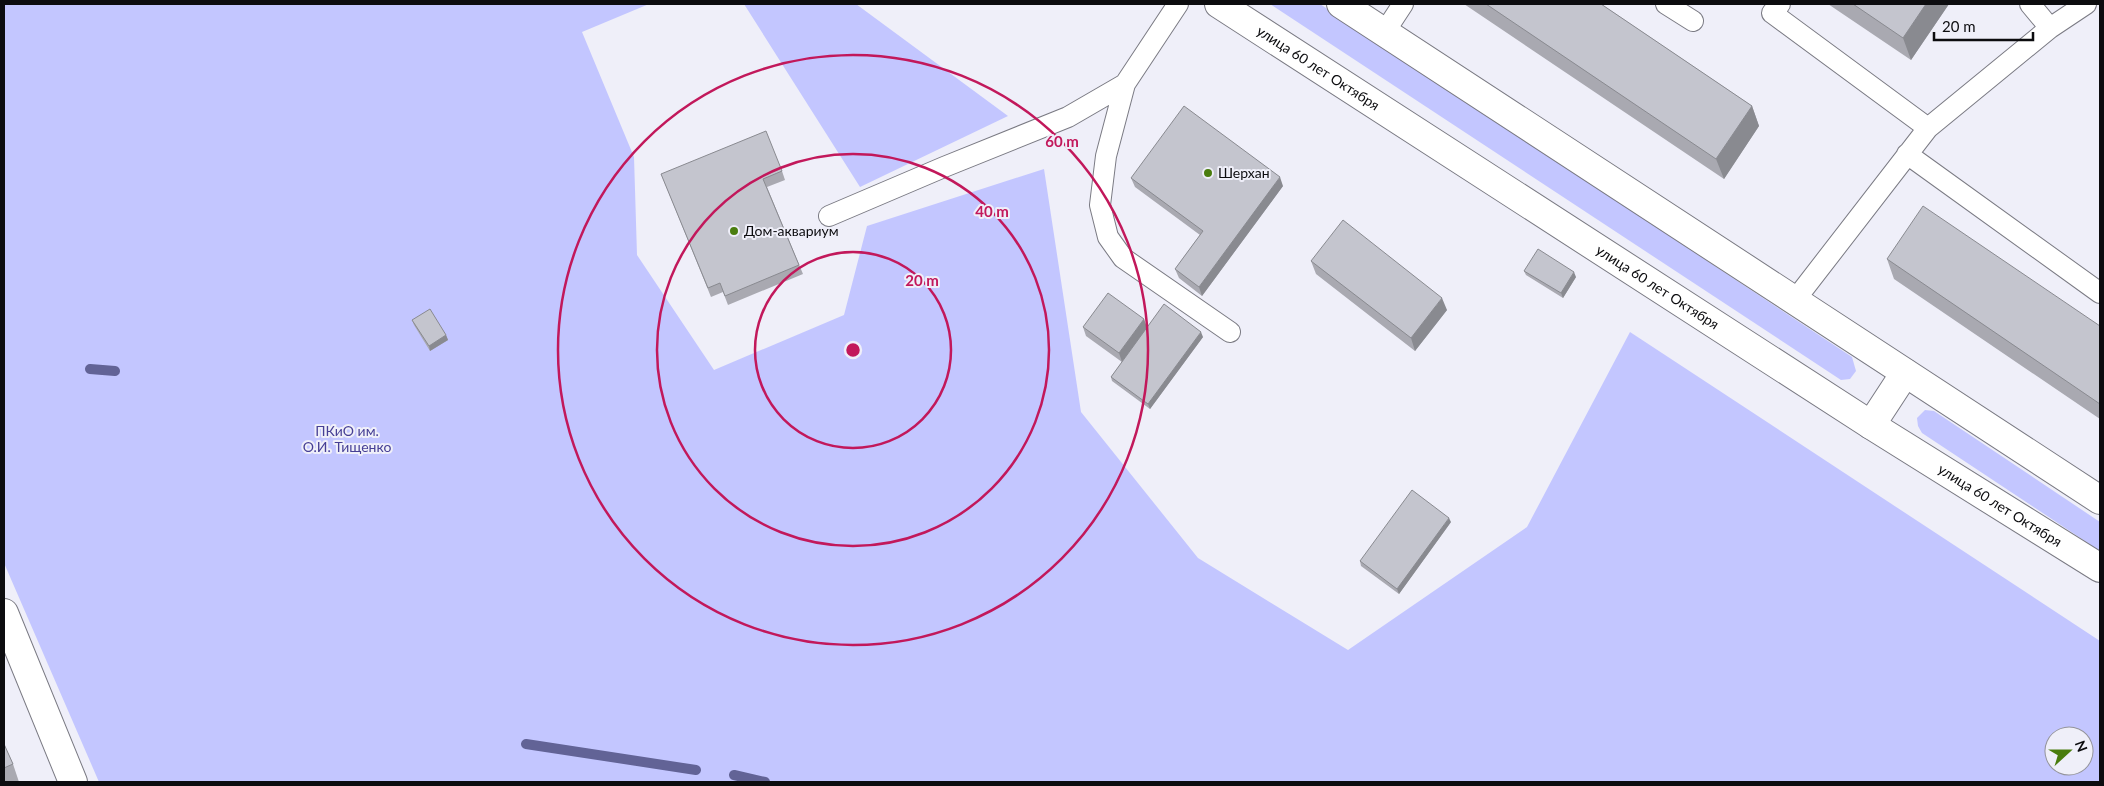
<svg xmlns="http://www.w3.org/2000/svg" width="2104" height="786" font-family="Lato,sans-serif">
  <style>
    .green { fill: #c3c6ff; fill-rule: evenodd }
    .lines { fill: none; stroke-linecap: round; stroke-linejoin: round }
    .stream { stroke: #626396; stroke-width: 10 }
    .service-casing { stroke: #7a7a83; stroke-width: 22 }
    .minor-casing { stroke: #7a7a83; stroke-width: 30 }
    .secondary-casing { stroke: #7a7a83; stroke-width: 30 }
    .service { stroke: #fff; stroke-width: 20 }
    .minor { stroke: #fff; stroke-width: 28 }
    .secondary { stroke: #fff; stroke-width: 28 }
    .wall { fill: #a9a9b1 }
    .shaded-wall { fill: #898a90 }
    .building { fill: #c4c5ce; stroke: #898a90 }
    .ring { fill: none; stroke: #c2185b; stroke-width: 2.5 }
    .poi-dot { fill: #4a7d0e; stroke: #efeff9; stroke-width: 2 }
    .labels { text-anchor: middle; stroke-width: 4; stroke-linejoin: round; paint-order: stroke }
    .street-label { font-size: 14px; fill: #0c0c0f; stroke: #efeff9 }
    .poi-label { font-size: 14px; fill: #0c0c0f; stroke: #efeff9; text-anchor: start }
    .park-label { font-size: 14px; fill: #463f95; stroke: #efeff9 }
    .centre { fill: #c2185b; stroke: #efeff9; stroke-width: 2.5 }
    .ring-label { font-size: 15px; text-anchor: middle; font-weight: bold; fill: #c2185b; stroke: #efeff9; stroke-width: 4; stroke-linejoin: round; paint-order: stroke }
  </style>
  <rect width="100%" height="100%" fill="#efeff9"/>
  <path class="green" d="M 4,4 L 649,4 L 582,32 L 634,157 L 637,255 L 714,370 L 844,315 L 867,226 L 1044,169 L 1081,412 L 1198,558 L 1348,650 L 1527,527 L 1630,332 L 2100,641 L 2100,782 L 99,782 L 4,563 ZM 2054,736 L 2084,736 L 2084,766 L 2054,766 Z
    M 744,4 L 856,4 L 1008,116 L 860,187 Z
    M 1270,4 L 1320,4 L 1852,357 L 1856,371 L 1850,379 L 1841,380 Z
    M 1925,410 L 1934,411 L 2100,522 L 2100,551 L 1922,433 L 1918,426 L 1917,418 Z"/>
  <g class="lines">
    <path class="stream" d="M 90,369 L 115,371
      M 526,744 L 696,770
      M 734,775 L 765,782"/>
    <g class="service-casing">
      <path id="service" d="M 1178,4 L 1125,84 L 1106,156 L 1100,205 L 1108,237 L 1123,258 L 1230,332
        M 1666,4 L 1693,21
        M 1780,4 L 1772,13 L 1928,128
        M 2030,4 L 2050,28
        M 1384,33 L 1403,4
        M 1907,154 L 2100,293
        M 829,216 L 944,167 L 1068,117 L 1125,84
        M 1795,300 L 1928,128 L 2050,28 L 2086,4"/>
    </g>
    <g class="minor-casing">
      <path id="minor" d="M 4,613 L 73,782"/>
    </g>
    <g class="secondary-casing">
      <g id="secondary">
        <path id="s1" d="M 1219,4 L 1871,425 L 2100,568"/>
        <path d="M 1341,4 L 2100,500"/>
        <path d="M 1871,425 L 1905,373"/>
      </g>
    </g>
    <use href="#service" class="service"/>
    <use href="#minor" class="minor"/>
    <use href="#secondary" class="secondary"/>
  </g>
  <path class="wall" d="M 1464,4 L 1601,4 L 1752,106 L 1759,126 L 1724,179 Z
    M 1828,4 L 1949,4 L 1911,60 Z
    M 782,171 L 785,180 L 767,187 L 803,274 L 728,305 L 723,292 L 711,297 L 661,174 Z
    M 1131,178 L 1283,186 L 1202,296 L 1179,278 L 1175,269 L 1200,235 L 1135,187 Z
    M 1887,259 L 2100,326 L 2100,419 L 1894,279 Z
    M 1311,261 L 1447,310 L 1415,351 L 1316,274 Z
    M 1524,271 L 1576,277 L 1563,298 L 1526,275 Z
    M 1144,319 L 1147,328 L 1203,337 L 1150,409 L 1112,381 L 1111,377 L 1122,362 L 1086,336 L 1083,327 Z
    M 412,320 L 446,335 L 448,340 L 430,351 L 414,325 Z
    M 1451,522 L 1399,594 L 1361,566 L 1360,561 Z
    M 4,744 L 13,764 L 19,782 L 4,782 Z"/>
  <path class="shaded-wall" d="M 1926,4 L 1949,4 L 1911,60 L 1903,38 Z
    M 1752,106 L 1759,126 L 1724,179 L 1716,159 Z
    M 1280,177 L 1283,186 L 1202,296 L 1199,287 Z
    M 1574,272 L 1576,277 L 1563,298 L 1561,293 Z
    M 1442,298 L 1447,310 L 1415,351 L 1411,338 Z
    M 1144,319 L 1147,328 L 1122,362 L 1119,353 Z
    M 1201,332 L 1203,337 L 1150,409 L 1148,404 Z
    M 446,335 L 448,340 L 430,351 L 429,346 Z
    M 1449,518 L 1451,522 L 1399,594 L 1397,589 Z"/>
  <path class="building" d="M 1486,4 L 1601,4 L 1752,106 L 1716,159 Z
    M 1853,4 L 1926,4 L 1903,38 Z
    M 1184,106 L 1280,177 L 1199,287 L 1175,269 L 1203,231 L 1131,178 Z
    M 766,131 L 782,171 L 763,179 L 799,265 L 725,296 L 720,283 L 708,288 L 661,174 Z
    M 1923,206 L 2100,326 L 2100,404 L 1887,259 Z
    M 1343,220 L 1442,298 L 1411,338 L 1311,261 Z
    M 1538,249 L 1574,272 L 1561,293 L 1524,271 Z
    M 1108,293 L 1144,319 L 1119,353 L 1083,327 Z
    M 1164,304 L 1201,332 L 1148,404 L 1111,377 Z
    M 430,309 L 446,335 L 429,346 L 412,320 Z
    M 1412,490 L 1449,518 L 1397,589 L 1360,561 Z
    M 4,744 L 13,764 L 4,768 Z"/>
  <g class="ring">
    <circle cx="853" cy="350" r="98"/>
    <circle cx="853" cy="350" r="196"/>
    <circle cx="853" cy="350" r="295"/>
  </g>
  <g class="poi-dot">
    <circle cx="1208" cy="173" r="5"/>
    <circle cx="734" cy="231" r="5"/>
  </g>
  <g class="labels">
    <g class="street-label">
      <text dy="5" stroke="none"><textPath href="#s1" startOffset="118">улица 60 лет Октября</textPath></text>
      <text dy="5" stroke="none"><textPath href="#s1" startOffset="522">улица 60 лет Октября</textPath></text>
      <text dy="5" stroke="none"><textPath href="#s1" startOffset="928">улица 60 лет Октября</textPath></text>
    </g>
    <g class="poi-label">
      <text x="1218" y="178">Шерхан</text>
      <text x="744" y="236">Дом-аквариум</text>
    </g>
    <g class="park-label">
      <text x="347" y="436">ПКиО им.<tspan x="347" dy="16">О.И. Тищенко</tspan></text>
    </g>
  </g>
  <circle cx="853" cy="350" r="8" class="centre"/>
  <g class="ring-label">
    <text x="1062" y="147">60 m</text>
    <text x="992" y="217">40 m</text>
    <text x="922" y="286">20 m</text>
  </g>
  <rect width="2104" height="786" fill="none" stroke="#0c0c0f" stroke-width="10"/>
  <g transform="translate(2069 751) rotate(69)"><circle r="24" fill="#efeff9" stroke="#94949b"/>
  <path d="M0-4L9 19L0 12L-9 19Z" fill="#4a7d0e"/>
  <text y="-8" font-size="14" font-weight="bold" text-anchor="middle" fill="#0c0c0f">N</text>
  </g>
  <path d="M1934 32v8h99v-8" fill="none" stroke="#0c0c0f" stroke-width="2.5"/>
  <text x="1942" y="32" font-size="15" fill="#0c0c0f" stroke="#efeff9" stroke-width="4" paint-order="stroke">20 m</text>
</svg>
